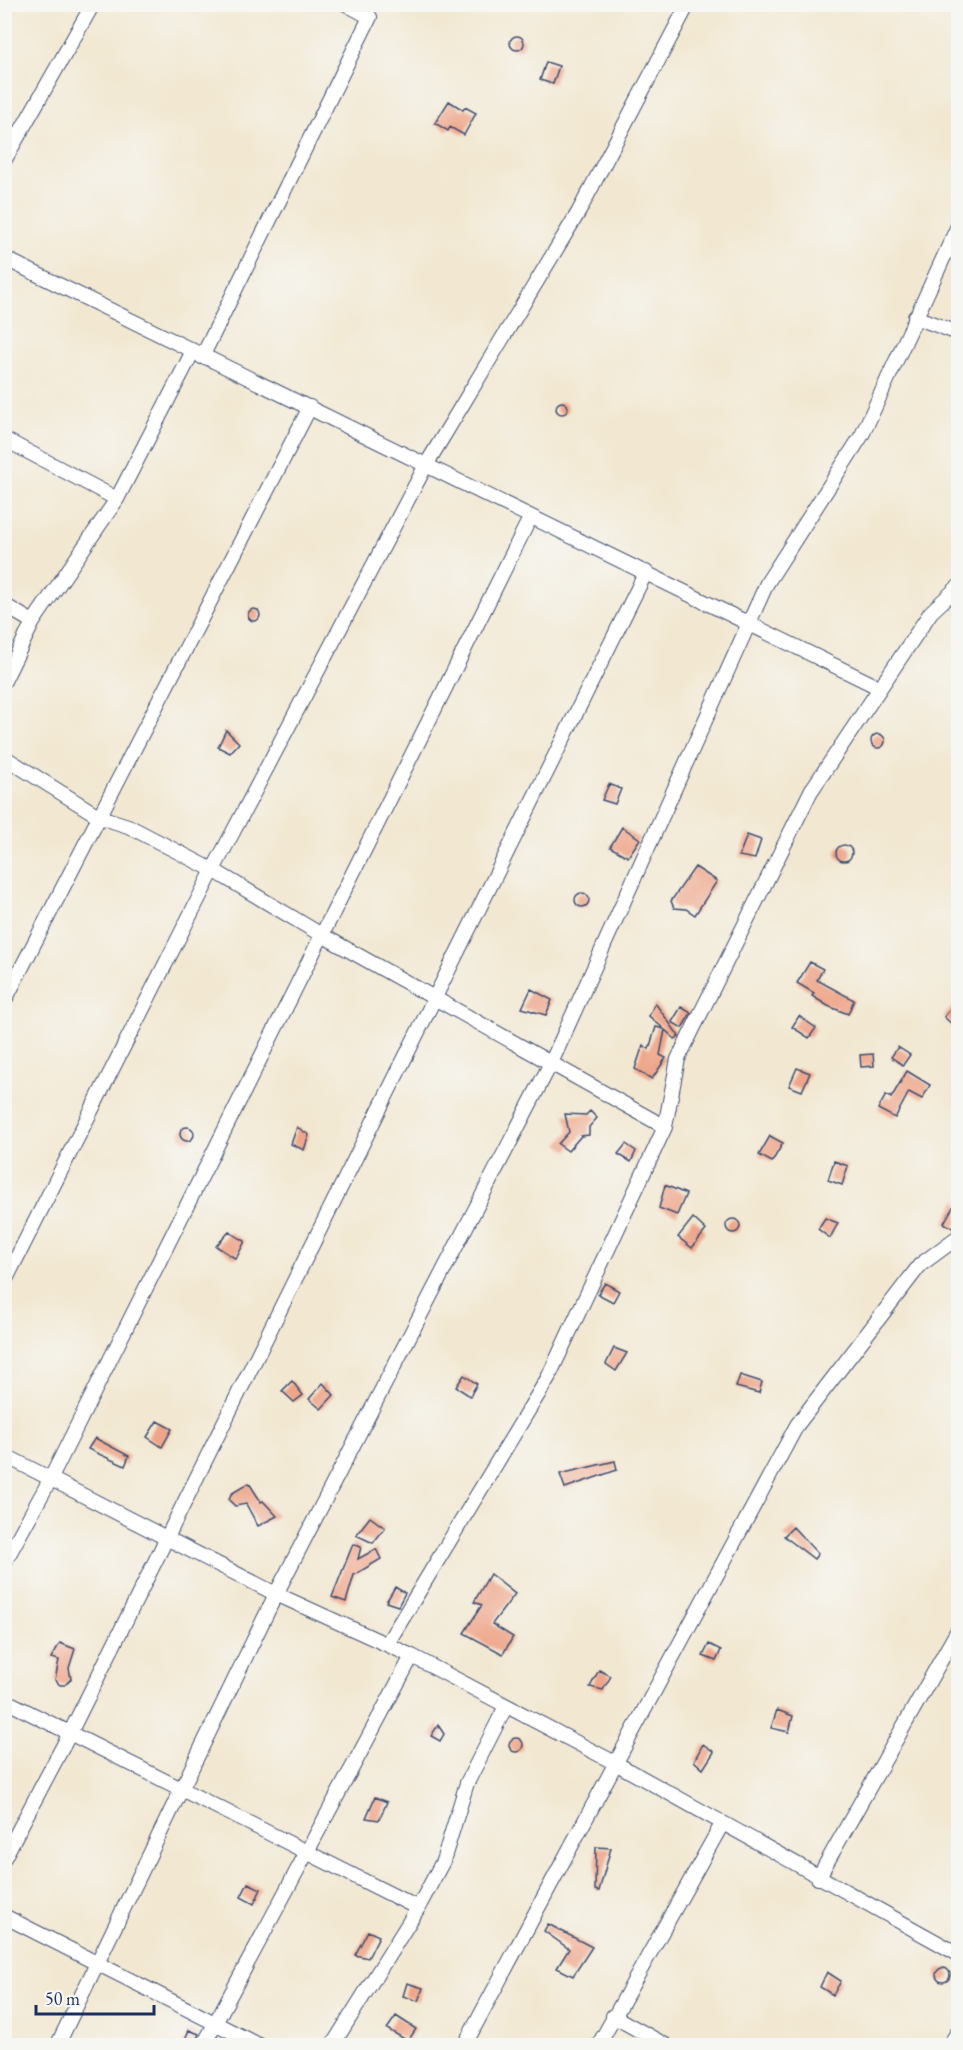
<svg xmlns="http://www.w3.org/2000/svg" width="963" height="2050" font-family="'EB Garamond',serif">
  <style>
    .building { fill: #eea589 }
    .lines { fill: none; stroke-linecap: round; stroke-linejoin: round }
    .minor-casing { stroke: #3b4b6f; stroke-width: 16 }
    .minor { stroke: #fff; stroke-width: 14 }
  </style>
  <rect width="100%" height="100%" fill="#f6f6f2"/>
  <filter id="ink" filterUnits="userSpaceOnUse"><feTurbulence type="fractalNoise" baseFrequency=".0167" numOctaves="2"/><feDisplacementMap in="SourceGraphic" scale="12" xChannelSelector="R" yChannelSelector="G"/><feConvolveMatrix kernelMatrix="1 2 1 2 8 2 1 2 1" color-interpolation-filters="sRGB"/></filter>
  <filter id="wash" filterUnits="userSpaceOnUse"><feTurbulence type="fractalNoise" baseFrequency=".008" numOctaves="4" result="noise"/><feDisplacementMap in="SourceGraphic" scale="24" xChannelSelector="R" yChannelSelector="G"/><feGaussianBlur stdDeviation="1.35" result="paint"/><feColorMatrix in="noise" values="0 0 0 0 0 0 0 0 0 0 0 0 0 0 0 0 0 1.4 0 .05"/><feComposite in="paint" operator="in"/></filter>
  <g filter="url(#wash)">
    <rect width="100%" height="100%" fill="#f2e8d2"/>
    <g id="blocks">
      <path class="building" d="M510 43a7 7 0 1 1 14 0a7 7 0 1 1-14 0Z
        M 546,62 L 559,66 L 553,84 L 540,80 Z
        M 449,101 L 463,110 L 465,107 L 476,113 L 464,135 L 450,127 L 448,131 L 435,123 Z
        M556 408a6 6 0 1 1 12 0a6 6 0 1 1-12 0Z
        M248 615a6 6 0 1 1 12 0a6 6 0 1 1-12 0Z
        M 226,730 L 239,743 L 230,753 L 218,747 Z
        M871 741a7 7 0 1 1 14 0a7 7 0 1 1-14 0Z
        M 609,784 L 621,789 L 615,804 L 602,800 Z
        M 622,827 L 640,839 L 628,857 L 610,847 Z
        M 747,835 L 761,840 L 755,859 L 739,856 Z
        M836 853a8 8 0 1 1 16 0a8 8 0 1 1-16 0Z
        M 695,867 L 717,881 L 695,915 L 686,909 L 674,908 L 671,901 Z
        M575 900a7 7 0 1 1 14 0a7 7 0 1 1-14 0Z
        M 810,962 L 823,969 L 817,980 L 854,1000 L 848,1014 L 828,1006 L 812,996 L 814,993 L 797,983 Z
        M 531,989 L 552,1000 L 546,1015 L 522,1008 Z
        M 655,1003 L 679,1036 L 675,1039 L 665,1030 L 660,1055 L 666,1058 L 652,1079 L 635,1069 L 643,1045 L 649,1049 L 656,1027 L 664,1029 L 649,1016 Z
        M 681,1007 L 691,1013 L 682,1028 L 672,1022 Z
        M 951,1008 L 958,1014 L 953,1025 L 944,1017 Z
        M 799,1016 L 816,1028 L 809,1038 L 792,1027 Z
        M 898,1047 L 910,1055 L 903,1065 L 891,1057 Z
        M 873,1054 L 874,1066 L 861,1067 L 860,1055 Z
        M 797,1068 L 810,1073 L 802,1091 L 789,1086 Z
        M 907,1071 L 930,1085 L 922,1099 L 909,1092 L 895,1118 L 878,1109 L 886,1095 L 891,1098 Z
        M 590,1111 L 597,1118 L 589,1127 L 589,1135 L 581,1136 L 568,1151 L 558,1144 L 569,1132 L 565,1114 L 586,1115 Z
        M180 1134a7 7 0 1 1 14 0a7 7 0 1 1-14 0Z
        M 297,1127 L 309,1135 L 304,1150 L 291,1144 Z
        M 770,1136 L 783,1143 L 772,1162 L 759,1155 Z
        M 626,1144 L 636,1151 L 631,1162 L 618,1154 Z
        M 834,1161 L 848,1166 L 842,1185 L 828,1180 Z
        M 665,1185 L 686,1194 L 677,1215 L 659,1208 Z
        M 958,1198 L 958,1222 L 954,1229 L 944,1223 Z
        M 693,1218 L 706,1230 L 692,1248 L 678,1237 Z
        M 825,1218 L 838,1223 L 830,1238 L 818,1229 Z
        M726 1226a7 7 0 1 1 14 0a7 7 0 1 1-14 0Z
        M 229,1232 L 245,1241 L 236,1259 L 216,1246 Z
        M 605,1283 L 619,1291 L 613,1302 L 598,1294 Z
        M 614,1348 L 627,1353 L 616,1371 L 606,1364 Z
        M 464,1375 L 477,1384 L 470,1396 L 456,1387 Z
        M 740,1375 L 762,1382 L 759,1393 L 736,1387 Z
        M 292,1381 L 303,1395 L 294,1402 L 282,1391 Z
        M 323,1383 L 334,1395 L 321,1409 L 309,1399 Z
        M 157,1421 L 172,1429 L 162,1447 L 147,1437 Z
        M 95,1438 L 129,1456 L 125,1466 L 88,1449 Z
        M 615,1461 L 617,1470 L 565,1488 L 560,1474 Z
        M 249,1483 L 261,1502 L 263,1501 L 277,1516 L 258,1526 L 246,1504 L 235,1506 L 229,1500 L 231,1494 Z
        M 370,1517 L 385,1528 L 373,1543 L 356,1535 Z
        M 793,1527 L 818,1554 L 814,1559 L 784,1536 Z
        M 353,1544 L 361,1547 L 358,1559 L 376,1549 L 381,1559 L 354,1575 L 346,1602 L 332,1597 Z
        M 490,1574 L 515,1594 L 492,1624 L 513,1637 L 503,1654 L 464,1633 L 482,1605 L 474,1602 Z
        M 395,1587 L 405,1593 L 398,1606 L 386,1602 Z
        M 60,1643 L 75,1649 L 69,1668 L 71,1679 L 65,1685 L 60,1685 L 55,1680 L 59,1660 L 51,1658 Z
        M 709,1644 L 721,1650 L 716,1661 L 703,1656 Z
        M 599,1670 L 611,1676 L 603,1690 L 590,1687 Z
        M 777,1710 L 793,1716 L 789,1732 L 771,1728 Z
        M 438,1725 L 444,1734 L 440,1741 L 431,1736 Z
        M509 1745a7 7 0 1 1 14 0a7 7 0 1 1-14 0Z
        M 703,1744 L 714,1752 L 703,1769 L 694,1761 Z
        M 375,1797 L 387,1802 L 379,1820 L 366,1818 Z
        M 596,1847 L 611,1848 L 599,1891 L 595,1890 Z
        M 248,1883 L 261,1889 L 254,1904 L 241,1897 Z
        M 548,1924 L 592,1947 L 573,1976 L 557,1968 L 569,1949 L 544,1931 Z
        M 368,1931 L 379,1936 L 368,1958 L 355,1955 Z
        M936 1975a7 7 0 1 1 14 0a7 7 0 1 1-14 0Z
        M 827,1972 L 841,1981 L 833,1995 L 820,1987 Z
        M 407,1983 L 423,1988 L 418,2001 L 403,1996 Z
        M 396,2016 L 416,2029 L 408,2041 L 387,2029 Z
        M 189,2030 L 199,2034 L 194,2046 L 182,2046 Z"/>
    </g>
  </g>
  <g filter="url(#ink)">
    <use href="#blocks" fill-opacity="0" stroke="#3b4b6f" stroke-width="1.5"/>
    <g class="lines">
      <g class="minor-casing">
        <path id="minor" d="M 4,161 L 93,4
          M 4,258 L 880,688
          M 915,317 L 958,333
          M 202,357 L 370,17 L 346,4
          M 4,439 L 117,499
          M 4,605 L 33,622
          M 4,681 L 33,622 L 117,499 L 192,353
          M 4,757 L 100,817 L 128,826 L 213,870 L 320,934 L 665,1127
          M 4,1002 L 310,407
          M 4,1283 L 213,870 L 426,465 L 578,213 L 688,4
          M 4,1455 L 276,1594 L 412,1656 L 617,1764 L 958,1954
          M 4,1563 L 51,1478 L 530,518
          M 387,1644 L 548,1378 L 665,1127 L 678,1059 L 811,791 L 931,612 L 958,587
          M 4,1700 L 418,1908
          M 4,1858 L 70,1733 L 646,572
          M 818,1878 L 958,1630
          M 4,1916 L 260,2046
          M 613,2016 L 667,2046
          M 57,2046 L 276,1594 L 552,1061 L 767,583 L 862,435 L 958,226
          M 203,2046 L 412,1656
          M 332,2046 L 418,1908 L 443,1861 L 467,1783 L 506,1706
          M 464,2046 L 797,1425 L 920,1265 L 958,1237
          M 598,2046 L 722,1824
          M 949,2046 L 958,2032"/>
      </g>
      <use href="#minor" class="minor"/>
    </g>
  </g>
  <rect width="963" height="2050" fill="none" stroke="#f6f6f2" stroke-width="24"/>
  <path d="M36 2005v9h118v-9" fill="none" stroke="#1b2f5e" stroke-width="3"/>
  <text x="45" y="2005" font-size="18" fill="#1b2f5e" stroke="#f6f6f2" stroke-width="4.5" paint-order="stroke">50 m</text>
</svg>
